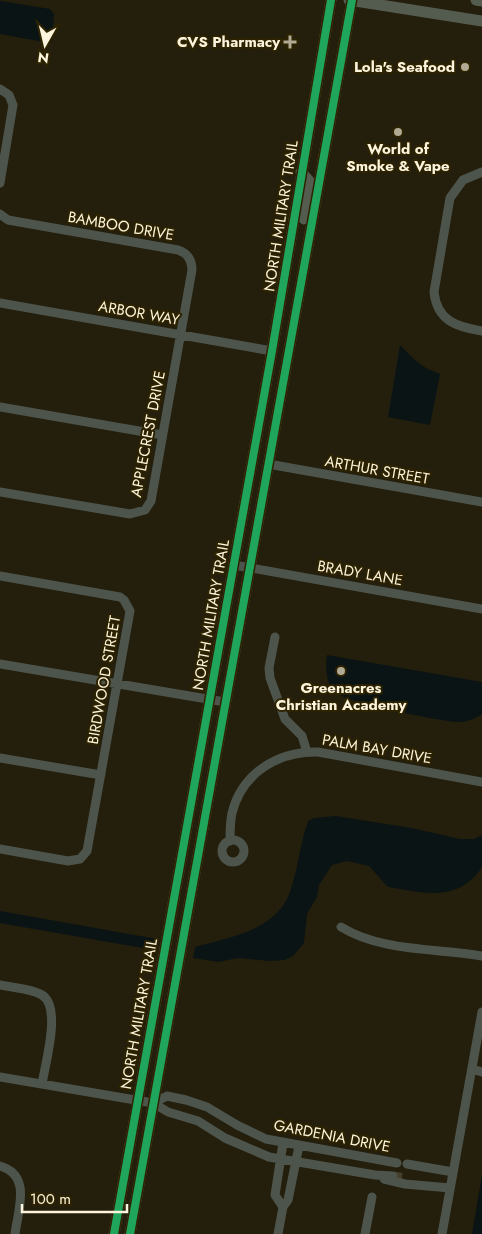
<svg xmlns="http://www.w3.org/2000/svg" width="482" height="1234" font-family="Jost,sans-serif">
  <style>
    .water { fill: #0a1415 }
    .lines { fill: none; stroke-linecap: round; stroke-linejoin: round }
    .minor-tunnel { stroke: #443e2b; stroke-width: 9; stroke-dasharray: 9 4.5; stroke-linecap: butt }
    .minor { stroke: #4d544b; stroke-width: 9 }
    .major { stroke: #545b4f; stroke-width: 11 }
    .cycleway-casing { stroke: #2e2301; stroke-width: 11 }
    .cycleway { stroke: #20a55d; stroke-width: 8 }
    .poi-dot { fill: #b0a993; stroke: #2e2301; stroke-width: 2 }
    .labels { text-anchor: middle; stroke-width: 4; stroke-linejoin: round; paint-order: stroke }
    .poi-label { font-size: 15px; font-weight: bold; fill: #fcf4dc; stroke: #2e2301; text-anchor: end }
    .street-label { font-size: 15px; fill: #fcf4dc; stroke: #2e2301 }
  </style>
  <rect width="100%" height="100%" fill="#241e0c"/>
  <path class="water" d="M 0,1 L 50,9 L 54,14 L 52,41 L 50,43 L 0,34 Z
    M 400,345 C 413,359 422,368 440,374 L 430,425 L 388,417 Z
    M 327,655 L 482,682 L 482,714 C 477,718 467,722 460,722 C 445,723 343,701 334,692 C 326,683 325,665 327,655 Z
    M 336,816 L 411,828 L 460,839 L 474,839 L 482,835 L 482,867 C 458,903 424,893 388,887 L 369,866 L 347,861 L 332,865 L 319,885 L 317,897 L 307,914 L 304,943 L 293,956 L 285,960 L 270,961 L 237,958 L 219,962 L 193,958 L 195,947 C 230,937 276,931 290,892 C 298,869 300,844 308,821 L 314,818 Z
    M 0,911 L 157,939 L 154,950 L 0,923 Z
    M 482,1175 L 482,1234 L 472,1234 Z"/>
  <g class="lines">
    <path class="minor-tunnel" d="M 393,1176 L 405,1178"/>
    <path class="minor" d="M 0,89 L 9,95 L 13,105 L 0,183
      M 482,172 L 463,180 L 450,198 L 434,292 C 437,321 457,327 482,331
      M 0,214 L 8,220 L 178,250 C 187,253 192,259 192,270 L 151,501 L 145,510 L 130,514 L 0,492
      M 0,303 L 272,351
      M 0,407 L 162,435
      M 268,464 L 482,502
      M 234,565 L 482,609
      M 0,576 L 120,597 L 124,600 L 130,611 L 87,851 L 80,859 L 68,861 L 0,849
      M 275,637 L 269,668 L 270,678 L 285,719 L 302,736 L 307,752
      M 0,664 L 225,702
      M 0,758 L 101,775
      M222 851a11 11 0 1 1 22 0a11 11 0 1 1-22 0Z
      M 230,841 C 230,832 230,822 232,813 C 242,773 278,751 318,752 L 482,782
      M 341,927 C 382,952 436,948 482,956
      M 0,985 C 13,988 30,988 42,995 C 62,1007 45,1064 42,1084
      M 472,1069 L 482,1072
      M 0,1077 L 153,1103 L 168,1112 L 198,1121 L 225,1138 L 269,1157 L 375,1175 L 393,1176
      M 153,1103 L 167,1096 L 186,1100 L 207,1107 L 237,1125 L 266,1139 L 397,1163
      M 407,1164 L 453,1172
      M 0,1166 C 32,1175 18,1210 15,1234
      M 384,1179 L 405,1184 L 450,1188
      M 283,1207 L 275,1195 L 283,1143
      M 278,1234 L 283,1207 L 288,1200 L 299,1146
      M 365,1234 L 372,1197
      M 442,1234 L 482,1012"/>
    <path class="major" d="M 349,0 L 482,21
      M 476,0 L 482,1
      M 301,172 L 309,181 L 304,219
      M 114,1234 L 272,351 L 331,0
      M 130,1234 L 352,0"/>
    <g class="cycleway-casing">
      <path id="cycleway" d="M 114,1234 L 272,351 L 331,0
        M 130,1234 L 352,0"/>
    </g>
    <use href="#cycleway" class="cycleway"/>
  </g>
  <g class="poi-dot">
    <path d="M287.5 34.5h5v5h5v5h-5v5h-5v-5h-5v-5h5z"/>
    <circle cx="465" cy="67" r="5"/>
    <circle cx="398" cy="132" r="5"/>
    <circle cx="341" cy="671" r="5"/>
  </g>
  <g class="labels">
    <g class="poi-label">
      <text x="280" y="47">CVS Pharmacy</text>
      <text x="455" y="72">Lola's Seafood</text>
      <text x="398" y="154" text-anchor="middle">World of<tspan x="398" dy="17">Smoke &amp; Vape</tspan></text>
      <text x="341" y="693" text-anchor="middle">Greenacres<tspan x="341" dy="17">Christian Academy</tspan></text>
    </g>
    <g class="street-label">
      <text transform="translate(281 216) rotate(-81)" y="5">NORTH MILITARY TRAIL</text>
      <text transform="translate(121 226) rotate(10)" y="5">BAMBOO DRIVE</text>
      <text transform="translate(139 313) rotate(10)" y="5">ARBOR WAY</text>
      <text transform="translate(148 434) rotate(-79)" y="5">APPLECREST DRIVE</text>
      <text transform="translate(377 470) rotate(10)" y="5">ARTHUR STREET</text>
      <text transform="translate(360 573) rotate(10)" y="5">BRADY LANE</text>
      <text transform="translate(211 615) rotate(-80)" y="5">NORTH MILITARY TRAIL</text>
      <text transform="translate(104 680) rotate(-80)" y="5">BIRDWOOD STREET</text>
      <text transform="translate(377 749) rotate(10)" y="5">PALM BAY DRIVE</text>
      <text transform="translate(139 1014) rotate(-80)" y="5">NORTH MILITARY TRAIL</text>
      <text transform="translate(332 1136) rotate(11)" y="5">GARDENIA DRIVE</text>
    </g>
  </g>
  <g transform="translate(45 45) rotate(188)" stroke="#2e2301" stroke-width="4" paint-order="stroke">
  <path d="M0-4L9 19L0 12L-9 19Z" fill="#fcf4dc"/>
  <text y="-8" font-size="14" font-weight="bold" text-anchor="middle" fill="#fcf4dc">N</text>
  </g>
  <path d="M22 1204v8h105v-8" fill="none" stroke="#fcf4dc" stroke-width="2.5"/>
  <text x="30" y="1204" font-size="15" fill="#fcf4dc" stroke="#2e2301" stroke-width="4" paint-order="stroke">100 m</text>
</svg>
